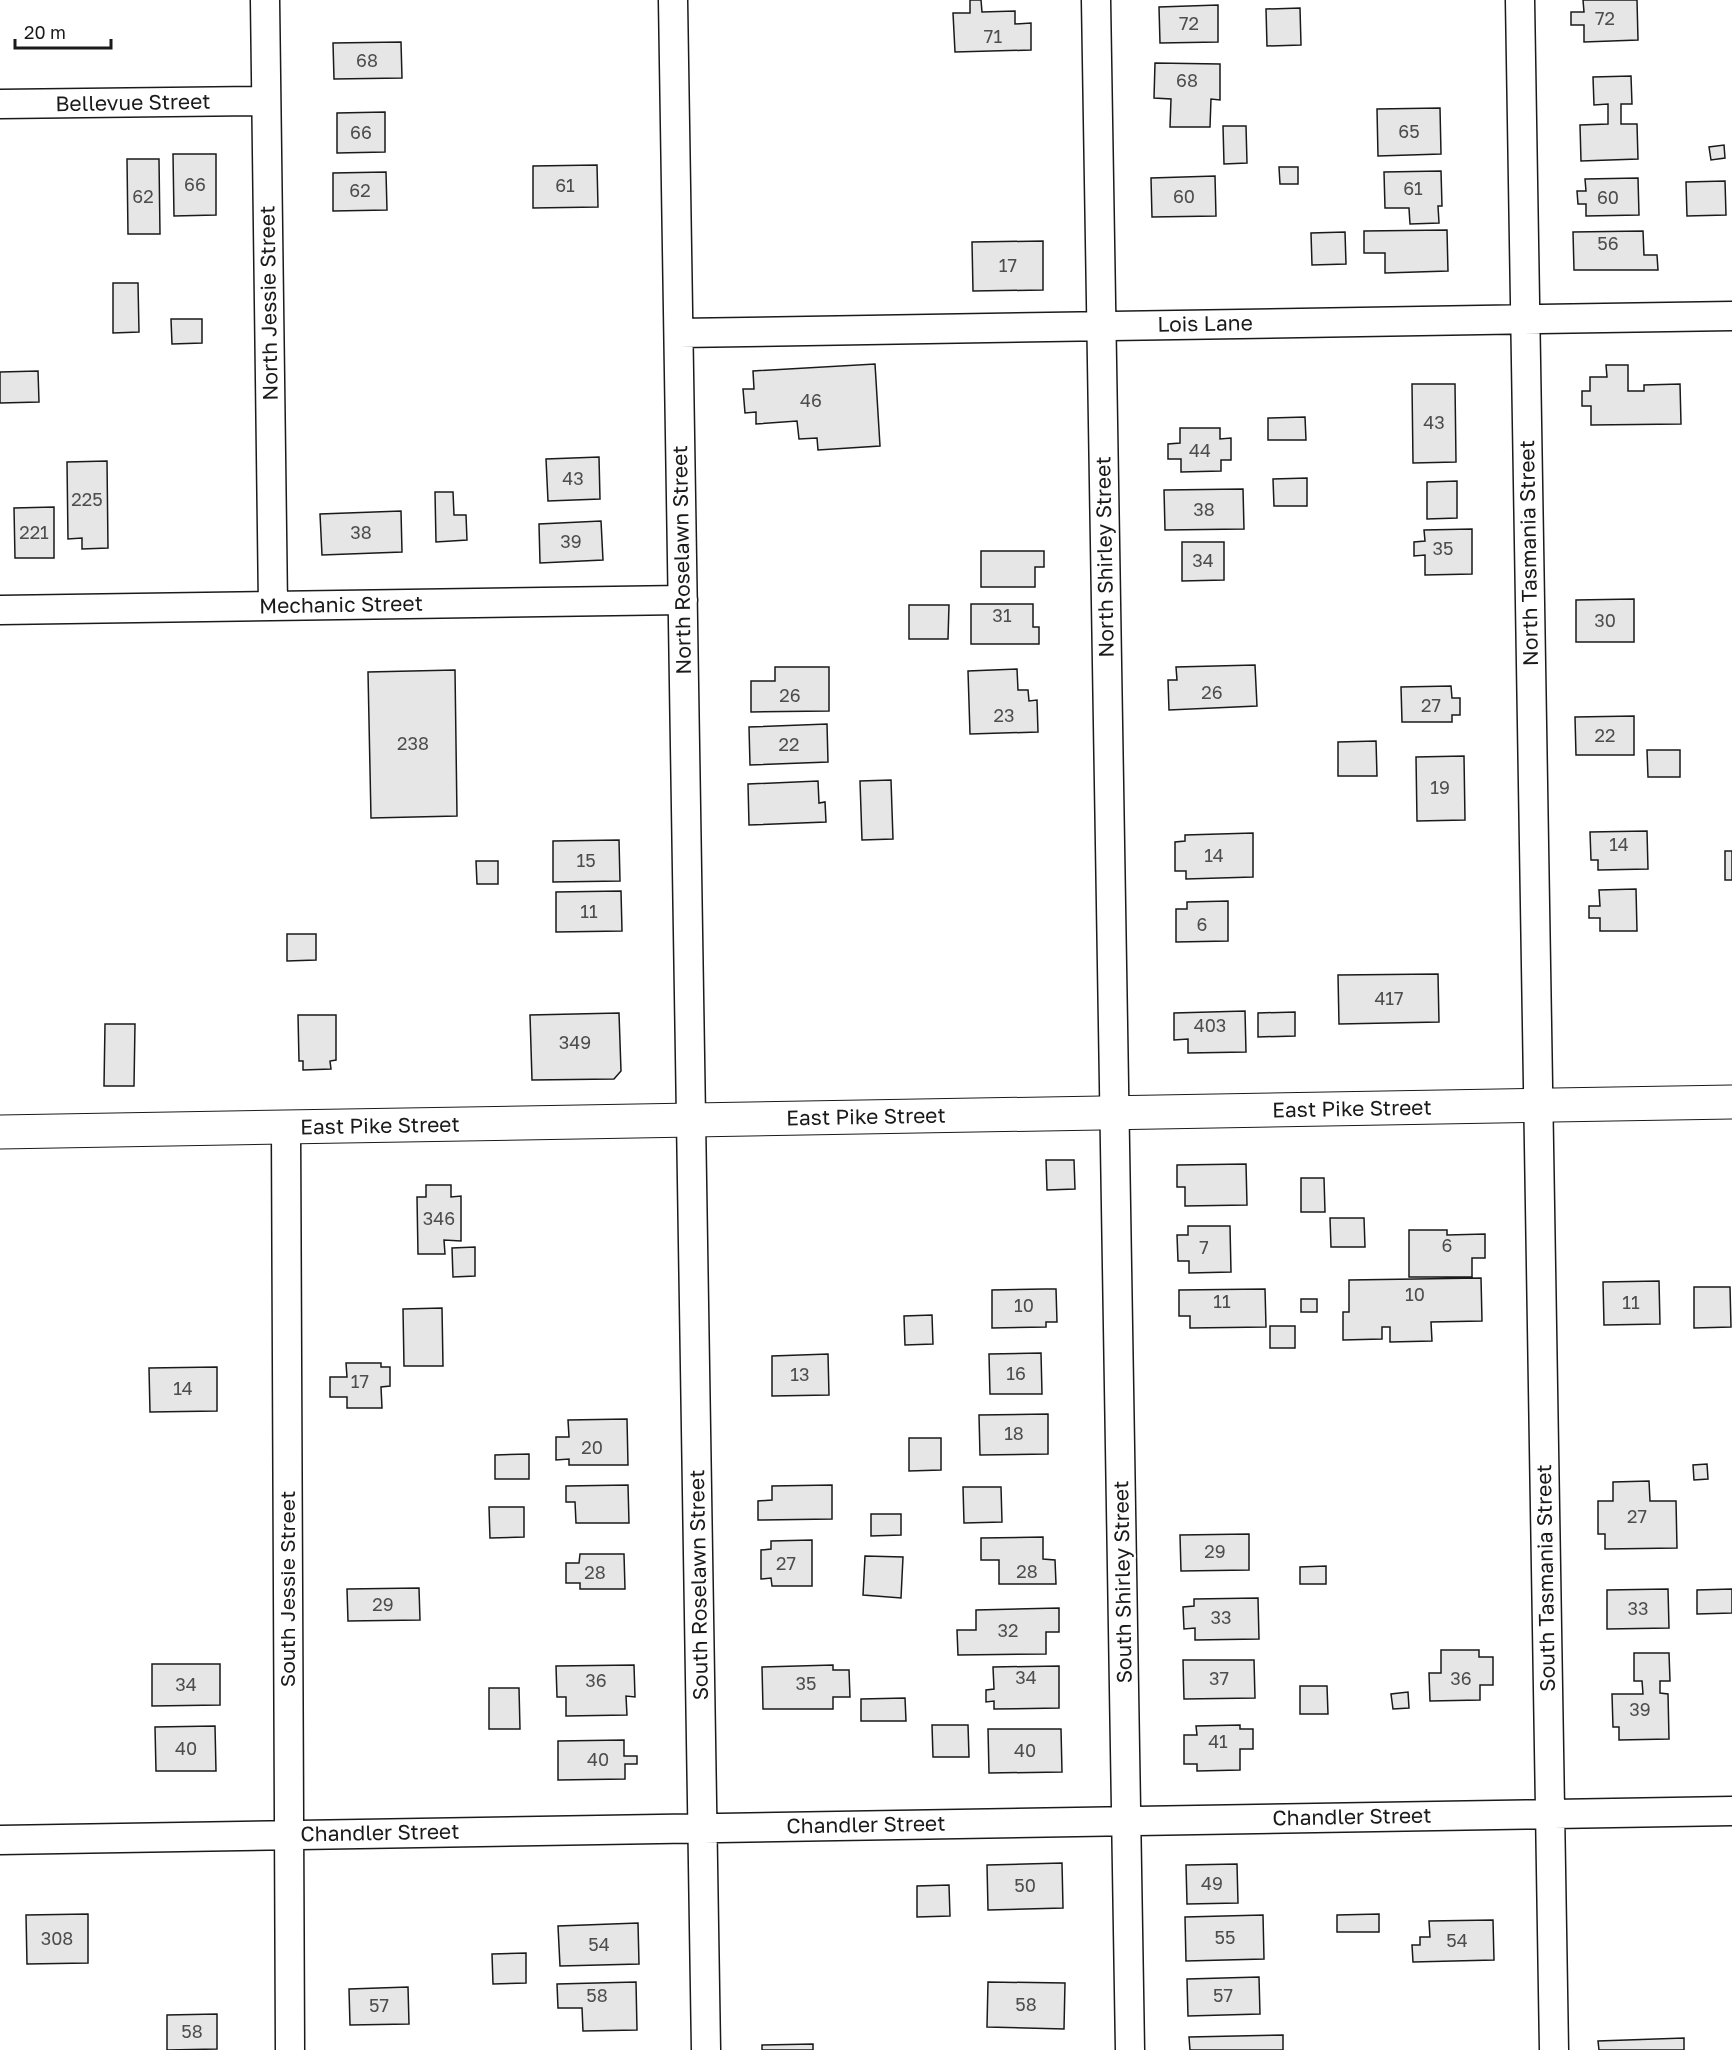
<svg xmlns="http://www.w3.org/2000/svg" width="1732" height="2050" font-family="'Golos Text',sans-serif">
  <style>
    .building { fill: #e6e6e6; stroke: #1a1a1a; stroke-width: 1.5 }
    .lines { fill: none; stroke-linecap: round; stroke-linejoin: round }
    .minor-casing { stroke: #1a1a1a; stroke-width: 31 }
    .tertiary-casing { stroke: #1a1a1a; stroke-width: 35 }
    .minor { stroke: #fff; stroke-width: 28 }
    .tertiary { stroke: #fff; stroke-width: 33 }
    .labels { text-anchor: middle; stroke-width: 4.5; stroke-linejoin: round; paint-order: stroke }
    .number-label { font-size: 18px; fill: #4d4d4d }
    .street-label { font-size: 21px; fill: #1a1a1a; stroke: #fff }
  </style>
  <rect width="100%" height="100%" fill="#fff"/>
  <path class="building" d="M 970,0 L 981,0 L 982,12 L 1015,11 L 1015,24 L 1031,23 L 1031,50 L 955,52 L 953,13 L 970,13 Z
    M 1583,0 L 1637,0 L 1638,40 L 1584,42 L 1584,25 L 1571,25 L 1571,12 L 1584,12 Z
    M 1218,5 L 1218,42 L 1160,43 L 1159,7 Z
    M 1300,8 L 1301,45 L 1267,46 L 1266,9 Z
    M 401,42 L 402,78 L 334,79 L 333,43 Z
    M 1155,63 L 1220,64 L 1220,100 L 1211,99 L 1210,127 L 1170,127 L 1171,99 L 1154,98 Z
    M 1631,76 L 1632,104 L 1621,104 L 1621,124 L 1637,124 L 1638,159 L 1581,161 L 1580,125 L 1608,124 L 1608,104 L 1594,105 L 1593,77 Z
    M 1440,108 L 1441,154 L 1378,156 L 1377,109 Z
    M 385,112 L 385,152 L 337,153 L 337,113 Z
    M 1223,126 L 1246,126 L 1247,163 L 1224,164 Z
    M 1724,145 L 1725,158 L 1711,160 L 1709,147 Z
    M 173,154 L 216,154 L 216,215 L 174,216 Z
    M 127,159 L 159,159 L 160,234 L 128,234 Z
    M 597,165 L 598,207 L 533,208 L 533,166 Z
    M 1279,167 L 1298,167 L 1298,184 L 1280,184 Z
    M 1441,171 L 1442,206 L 1438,206 L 1439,223 L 1410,224 L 1409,208 L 1385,208 L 1384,172 Z
    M 386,172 L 387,210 L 333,211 L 333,173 Z
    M 1215,176 L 1216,216 L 1152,217 L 1151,178 Z
    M 1638,178 L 1639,215 L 1586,216 L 1586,204 L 1578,204 L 1577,191 L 1586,191 L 1585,179 Z
    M 1725,181 L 1726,215 L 1687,216 L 1686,182 Z
    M 1447,230 L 1448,271 L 1385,273 L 1385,253 L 1364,253 L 1364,231 Z
    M 1643,231 L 1644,255 L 1657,255 L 1658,270 L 1574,270 L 1573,232 Z
    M 1345,232 L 1346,264 L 1312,265 L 1311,233 Z
    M 1043,241 L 1043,290 L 973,291 L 972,242 Z
    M 113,283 L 138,283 L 139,332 L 113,333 Z
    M 171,319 L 202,319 L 202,343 L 172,344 Z
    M 875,364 L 880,446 L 818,450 L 817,438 L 799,439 L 797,421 L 756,424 L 756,412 L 745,413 L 743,389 L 754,389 L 753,371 Z
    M 1606,365 L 1628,365 L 1628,391 L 1644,391 L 1644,385 L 1680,384 L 1681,424 L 1591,425 L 1591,406 L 1582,406 L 1582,391 L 1590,391 L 1590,377 L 1607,377 Z
    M 38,371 L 39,402 L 0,403 L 0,372 Z
    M 1412,384 L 1455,384 L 1456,462 L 1413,463 Z
    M 1305,417 L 1306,440 L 1268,440 L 1268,418 Z
    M 1180,428 L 1220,428 L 1220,439 L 1231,438 L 1231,460 L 1221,460 L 1221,471 L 1181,472 L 1181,459 L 1168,459 L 1168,444 L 1180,443 Z
    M 599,457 L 600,499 L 548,501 L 546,459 Z
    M 107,461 L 108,548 L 82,549 L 82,538 L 68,539 L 67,462 Z
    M 1307,478 L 1307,506 L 1274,506 L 1273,479 Z
    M 1457,481 L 1457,518 L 1427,519 L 1427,482 Z
    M 1243,489 L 1244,529 L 1165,530 L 1164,490 Z
    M 435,492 L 453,492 L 454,515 L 466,515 L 467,540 L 436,542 Z
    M 54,507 L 54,558 L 15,558 L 14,508 Z
    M 401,511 L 402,552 L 322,555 L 320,514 Z
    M 601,521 L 603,560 L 540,563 L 539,524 Z
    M 1472,529 L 1472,574 L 1425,575 L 1425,555 L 1414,556 L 1414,542 L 1425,541 L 1424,530 Z
    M 1182,542 L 1224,542 L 1224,580 L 1182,581 Z
    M 981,551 L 1044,551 L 1044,567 L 1035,567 L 1035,587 L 981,587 Z
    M 1634,599 L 1634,642 L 1576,642 L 1576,600 Z
    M 971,604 L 1033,604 L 1033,627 L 1039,627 L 1039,644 L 971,644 Z
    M 909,605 L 949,605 L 948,639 L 909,639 Z
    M 1255,665 L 1257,706 L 1169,710 L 1168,680 L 1177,680 L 1176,667 Z
    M 775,667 L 829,667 L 829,711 L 751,712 L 751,681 L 775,681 Z
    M 1017,669 L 1018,690 L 1028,690 L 1029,701 L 1037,700 L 1038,732 L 970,734 L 968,671 Z
    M 455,670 L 457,816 L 371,818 L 368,672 Z
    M 1451,686 L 1452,698 L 1460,698 L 1460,715 L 1452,715 L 1452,722 L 1402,722 L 1401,687 Z
    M 1634,716 L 1634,755 L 1576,755 L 1575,717 Z
    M 827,724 L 828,762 L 750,765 L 749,727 Z
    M 1376,741 L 1377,776 L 1338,776 L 1338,742 Z
    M 1647,750 L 1680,750 L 1680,777 L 1648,777 Z
    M 1464,756 L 1465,820 L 1417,821 L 1416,757 Z
    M 891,780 L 893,839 L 862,840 L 860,781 Z
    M 818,781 L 819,803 L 825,802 L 826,822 L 749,825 L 748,784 Z
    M 1647,831 L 1648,869 L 1598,870 L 1598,860 L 1591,860 L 1590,832 Z
    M 1253,833 L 1253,877 L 1186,879 L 1186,871 L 1175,871 L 1175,842 L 1185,841 L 1185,835 Z
    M 619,840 L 620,881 L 553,882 L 553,841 Z
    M 1725,851 L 1732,851 L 1732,880 L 1725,880 Z
    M 476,861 L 498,861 L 498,884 L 477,884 Z
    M 1636,889 L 1637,931 L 1600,931 L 1600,918 L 1589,918 L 1589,906 L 1600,906 L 1599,890 Z
    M 621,891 L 622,931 L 556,932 L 556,892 Z
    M 1228,901 L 1228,941 L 1176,942 L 1176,909 L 1187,909 L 1187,902 Z
    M 287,934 L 316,934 L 316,960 L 287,961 Z
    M 1438,974 L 1439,1022 L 1339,1024 L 1338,975 Z
    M 1245,1011 L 1246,1052 L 1188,1053 L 1188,1039 L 1174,1040 L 1174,1013 Z
    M 1295,1012 L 1295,1036 L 1258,1037 L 1258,1013 Z
    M 619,1013 L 621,1071 L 614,1079 L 532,1080 L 530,1015 Z
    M 298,1015 L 336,1015 L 336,1060 L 330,1061 L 331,1069 L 303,1070 L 303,1061 L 299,1061 Z
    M 105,1024 L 135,1024 L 134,1086 L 104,1086 Z
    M 1046,1160 L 1074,1160 L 1075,1189 L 1047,1190 Z
    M 1246,1164 L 1247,1205 L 1185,1206 L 1185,1187 L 1177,1187 L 1177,1165 Z
    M 1301,1178 L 1324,1178 L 1325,1212 L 1301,1212 Z
    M 426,1185 L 451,1185 L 451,1197 L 461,1196 L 461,1241 L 444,1240 L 445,1254 L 418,1254 L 417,1197 L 426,1197 Z
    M 1330,1218 L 1364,1218 L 1365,1247 L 1331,1247 Z
    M 1188,1226 L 1230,1226 L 1231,1272 L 1189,1273 L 1189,1261 L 1178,1261 L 1177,1235 L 1188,1235 Z
    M 1409,1230 L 1447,1230 L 1447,1235 L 1485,1234 L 1485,1258 L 1472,1258 L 1472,1277 L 1409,1277 Z
    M 475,1247 L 475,1276 L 453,1277 L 452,1248 Z
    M 1481,1278 L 1482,1321 L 1431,1322 L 1432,1341 L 1390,1342 L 1390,1327 L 1382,1327 L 1382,1339 L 1343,1340 L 1343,1312 L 1349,1312 L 1349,1280 Z
    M 1659,1281 L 1660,1324 L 1604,1325 L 1603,1282 Z
    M 1694,1287 L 1730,1287 L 1731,1327 L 1694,1328 Z
    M 1045,1289 L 1056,1289 L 1057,1322 L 1046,1322 L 1046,1327 L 992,1328 L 992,1290 Z
    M 1265,1289 L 1266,1327 L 1190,1328 L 1190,1316 L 1179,1316 L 1179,1290 Z
    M 1301,1299 L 1317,1299 L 1317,1312 L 1301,1312 Z
    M 442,1308 L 443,1366 L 404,1366 L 403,1309 Z
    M 932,1315 L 933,1344 L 905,1345 L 904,1316 Z
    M 1270,1326 L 1295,1326 L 1295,1348 L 1270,1348 Z
    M 1041,1353 L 1042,1394 L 990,1394 L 989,1354 Z
    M 828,1354 L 829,1395 L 772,1396 L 772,1356 Z
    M 346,1363 L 381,1363 L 381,1367 L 390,1367 L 390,1386 L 381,1387 L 382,1408 L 347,1408 L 347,1397 L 330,1397 L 330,1377 L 347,1377 Z
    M 217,1367 L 217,1411 L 150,1412 L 149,1368 Z
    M 1048,1414 L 1048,1454 L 980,1455 L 979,1415 Z
    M 627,1419 L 628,1465 L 569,1465 L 569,1459 L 556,1460 L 556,1437 L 569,1437 L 568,1420 Z
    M 909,1438 L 941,1438 L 941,1470 L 909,1471 Z
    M 529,1454 L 529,1479 L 495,1479 L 495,1455 Z
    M 1707,1464 L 1708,1479 L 1694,1480 L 1693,1465 Z
    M 1649,1481 L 1650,1501 L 1676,1501 L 1677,1548 L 1605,1549 L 1605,1534 L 1598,1534 L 1598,1501 L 1613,1501 L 1613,1482 Z
    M 628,1485 L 629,1523 L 576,1523 L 575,1502 L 566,1502 L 566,1486 Z
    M 832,1485 L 832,1519 L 758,1520 L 758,1501 L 772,1500 L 772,1486 Z
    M 963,1487 L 1001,1487 L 1002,1522 L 964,1523 Z
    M 489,1507 L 524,1507 L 524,1537 L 490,1538 Z
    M 871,1514 L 901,1514 L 901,1535 L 871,1536 Z
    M 1249,1534 L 1249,1570 L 1181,1571 L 1180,1535 Z
    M 1043,1537 L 1043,1559 L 1055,1560 L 1056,1584 L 999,1584 L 999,1560 L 981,1560 L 981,1538 Z
    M 812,1540 L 812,1586 L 772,1586 L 771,1578 L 761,1579 L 761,1550 L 771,1549 L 771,1541 Z
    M 580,1554 L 624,1554 L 625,1589 L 580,1589 L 580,1583 L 566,1583 L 566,1563 L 579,1563 Z
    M 865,1556 L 903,1557 L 901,1598 L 863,1595 Z
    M 1326,1566 L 1326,1584 L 1300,1584 L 1300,1567 Z
    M 419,1588 L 420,1620 L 348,1621 L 347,1589 Z
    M 1668,1589 L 1669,1628 L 1607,1629 L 1607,1590 Z
    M 1732,1589 L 1732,1613 L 1697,1614 L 1697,1590 Z
    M 1258,1598 L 1259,1639 L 1195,1640 L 1195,1628 L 1184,1629 L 1183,1607 L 1194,1606 L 1194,1599 Z
    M 1059,1608 L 1059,1632 L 1046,1632 L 1046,1654 L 958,1655 L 957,1630 L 976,1630 L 976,1610 Z
    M 1441,1650 L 1479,1650 L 1479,1657 L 1493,1657 L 1493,1685 L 1480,1685 L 1480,1700 L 1430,1701 L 1429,1673 L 1441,1673 Z
    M 1634,1653 L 1669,1653 L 1670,1681 L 1660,1681 L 1660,1693 L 1668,1694 L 1669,1739 L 1619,1740 L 1619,1727 L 1613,1727 L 1612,1694 L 1643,1694 L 1642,1681 L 1634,1681 Z
    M 1183,1660 L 1254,1660 L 1255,1698 L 1184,1699 Z
    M 152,1664 L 220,1664 L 220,1705 L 152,1706 Z
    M 634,1665 L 635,1697 L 626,1696 L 627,1715 L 566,1716 L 566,1697 L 557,1697 L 556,1666 Z
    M 833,1665 L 833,1670 L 849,1670 L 850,1697 L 833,1697 L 833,1709 L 763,1709 L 762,1667 Z
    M 1059,1666 L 1059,1708 L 994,1709 L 994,1701 L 986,1702 L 986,1690 L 994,1689 L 993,1667 Z
    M 1300,1686 L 1327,1686 L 1328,1714 L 1300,1714 Z
    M 489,1688 L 519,1688 L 520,1729 L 489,1729 Z
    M 1408,1692 L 1409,1708 L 1393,1709 L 1391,1694 Z
    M 905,1698 L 906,1721 L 861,1721 L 861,1699 Z
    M 932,1725 L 968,1725 L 969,1757 L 933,1757 Z
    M 1240,1725 L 1240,1729 L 1253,1729 L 1253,1749 L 1240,1749 L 1240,1770 L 1197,1771 L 1197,1764 L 1184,1764 L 1184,1735 L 1197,1735 L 1196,1726 Z
    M 215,1726 L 216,1771 L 156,1771 L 155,1727 Z
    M 988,1729 L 1061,1729 L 1062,1772 L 989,1773 Z
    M 624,1740 L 624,1756 L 637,1756 L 637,1764 L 625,1764 L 625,1779 L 558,1780 L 558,1741 Z
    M 1062,1863 L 1063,1908 L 988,1910 L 987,1865 Z
    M 1237,1864 L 1238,1903 L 1187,1904 L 1186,1865 Z
    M 949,1885 L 950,1916 L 917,1917 L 917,1886 Z
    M 88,1914 L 88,1963 L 27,1964 L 26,1915 Z
    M 1379,1914 L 1379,1932 L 1337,1932 L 1337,1915 Z
    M 1263,1915 L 1264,1959 L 1186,1961 L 1185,1917 Z
    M 1493,1920 L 1494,1960 L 1413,1962 L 1412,1945 L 1420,1945 L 1420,1937 L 1430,1937 L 1429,1921 Z
    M 638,1923 L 639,1964 L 560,1966 L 558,1926 Z
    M 526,1953 L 526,1983 L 493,1984 L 492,1954 Z
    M 1259,1977 L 1260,2014 L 1188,2016 L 1187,1979 Z
    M 636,1982 L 637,2030 L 583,2031 L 582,2008 L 558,2008 L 557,1984 Z
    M 988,1982 L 1065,1983 L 1064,2029 L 987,2027 Z
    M 408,1987 L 409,2024 L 350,2025 L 349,1989 Z
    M 217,2014 L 217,2049 L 167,2050 L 167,2015 Z
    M 1283,2035 L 1283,2050 L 1190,2050 L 1189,2037 Z
    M 1684,2038 L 1684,2050 L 1599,2050 L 1598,2041 Z
    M 813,2044 L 813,2050 L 762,2050 L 762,2045 Z"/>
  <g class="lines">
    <g class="minor-casing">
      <path id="minor" d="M 265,0 L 273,606
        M 673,0 L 706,2050
        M 1096,0 L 1130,2050
        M 1520,0 L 1554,2050
        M 0,104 L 266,101
        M 679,333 L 1732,316
        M 0,610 L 683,600
        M 286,1128 L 290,2050
        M 0,1840 L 1732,1811"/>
    </g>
    <g class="tertiary-casing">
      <path id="tertiary" d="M 0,1132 L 1732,1102"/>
    </g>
    <use href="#minor" class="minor"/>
    <use href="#tertiary" class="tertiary"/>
  </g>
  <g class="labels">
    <g class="number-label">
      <text x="1605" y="25">72</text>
      <text x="1189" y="30">72</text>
      <text x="993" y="43">71</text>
      <text x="367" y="67">68</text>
      <text x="1187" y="87">68</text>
      <text x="1409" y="138">65</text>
      <text x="361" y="139">66</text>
      <text x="195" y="191">66</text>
      <text x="565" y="192">61</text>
      <text x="1413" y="195">61</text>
      <text x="360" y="197">62</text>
      <text x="143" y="203">62</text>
      <text x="1184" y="203">60</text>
      <text x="1608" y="204">60</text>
      <text x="1608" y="250">56</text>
      <text x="1008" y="272">17</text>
      <text x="811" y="407">46</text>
      <text x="1434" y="429">43</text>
      <text x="1200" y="457">44</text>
      <text x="573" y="485">43</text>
      <text x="87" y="506">225</text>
      <text x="1204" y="516">38</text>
      <text x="34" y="539">221</text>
      <text x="361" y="539">38</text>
      <text x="571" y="548">39</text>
      <text x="1443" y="555">35</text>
      <text x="1203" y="567">34</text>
      <text x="1002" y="622">31</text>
      <text x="1605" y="627">30</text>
      <text x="1212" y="699">26</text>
      <text x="790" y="702">26</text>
      <text x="1431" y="712">27</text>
      <text x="1004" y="722">23</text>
      <text x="1605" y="742">22</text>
      <text x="413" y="750">238</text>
      <text x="789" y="751">22</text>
      <text x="1440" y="794">19</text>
      <text x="1619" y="851">14</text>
      <text x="1214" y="862">14</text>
      <text x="586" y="867">15</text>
      <text x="589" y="918">11</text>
      <text x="1202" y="931">6</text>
      <text x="1389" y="1005">417</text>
      <text x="1210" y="1032">403</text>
      <text x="575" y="1049">349</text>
      <text x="439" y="1225">346</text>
      <text x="1447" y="1252">6</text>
      <text x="1204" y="1254">7</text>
      <text x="1415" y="1301">10</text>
      <text x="1222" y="1308">11</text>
      <text x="1631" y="1309">11</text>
      <text x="1024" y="1312">10</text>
      <text x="1016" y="1380">16</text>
      <text x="800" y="1381">13</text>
      <text x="360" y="1388">17</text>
      <text x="183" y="1395">14</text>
      <text x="1014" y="1440">18</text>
      <text x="592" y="1454">20</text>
      <text x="1637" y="1523">27</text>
      <text x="1215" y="1558">29</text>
      <text x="786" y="1570">27</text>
      <text x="1027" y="1578">28</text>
      <text x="595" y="1579">28</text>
      <text x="383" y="1611">29</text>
      <text x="1638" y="1615">33</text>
      <text x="1221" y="1624">33</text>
      <text x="1008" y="1637">32</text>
      <text x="1026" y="1684">34</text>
      <text x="1219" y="1685">37</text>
      <text x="1461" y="1685">36</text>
      <text x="596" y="1687">36</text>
      <text x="806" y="1690">35</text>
      <text x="186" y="1691">34</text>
      <text x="1640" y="1716">39</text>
      <text x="1218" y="1748">41</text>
      <text x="186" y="1755">40</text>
      <text x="1025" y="1757">40</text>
      <text x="598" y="1766">40</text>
      <text x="1212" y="1890">49</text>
      <text x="1025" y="1892">50</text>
      <text x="1225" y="1944">55</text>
      <text x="57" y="1945">308</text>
      <text x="1457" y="1947">54</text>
      <text x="599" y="1951">54</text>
      <text x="597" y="2002">58</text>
      <text x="1223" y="2002">57</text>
      <text x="1026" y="2011">58</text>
      <text x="379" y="2012">57</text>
      <text x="192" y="2038">58</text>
    </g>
    <g class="street-label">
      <text transform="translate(133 103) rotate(-1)" y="7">Bellevue Street</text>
      <text transform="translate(269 303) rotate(-91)" y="7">North Jessie Street</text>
      <text transform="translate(1205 324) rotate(-1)" y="7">Lois Lane</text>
      <text transform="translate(1529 553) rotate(-91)" y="7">North Tasmania Street</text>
      <text transform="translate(1105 557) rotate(-91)" y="7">North Shirley Street</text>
      <text transform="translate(682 560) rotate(-91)" y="7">North Roselawn Street</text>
      <text transform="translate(341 605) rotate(-1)" y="7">Mechanic Street</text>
      <text transform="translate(1352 1109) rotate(-1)" y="7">East Pike Street</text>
      <text transform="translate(866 1117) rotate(-1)" y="7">East Pike Street</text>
      <text transform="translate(380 1126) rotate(-1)" y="7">East Pike Street</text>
      <text transform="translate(1546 1578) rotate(-91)" y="7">South Tasmania Street</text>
      <text transform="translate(1123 1582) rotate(-91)" y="7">South Shirley Street</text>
      <text transform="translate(699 1585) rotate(-91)" y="7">South Roselawn Street</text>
      <text transform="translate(288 1589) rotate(-90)" y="7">South Jessie Street</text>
      <text transform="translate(1352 1817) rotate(-1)" y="7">Chandler Street</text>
      <text transform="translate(866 1825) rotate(-1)" y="7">Chandler Street</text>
      <text transform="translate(380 1833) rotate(-1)" y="7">Chandler Street</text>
    </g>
  </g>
  <path d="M15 39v9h96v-9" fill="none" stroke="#1a1a1a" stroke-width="3"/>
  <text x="24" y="39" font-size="18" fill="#1a1a1a" stroke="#ffffff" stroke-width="4.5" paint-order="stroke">20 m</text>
</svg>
